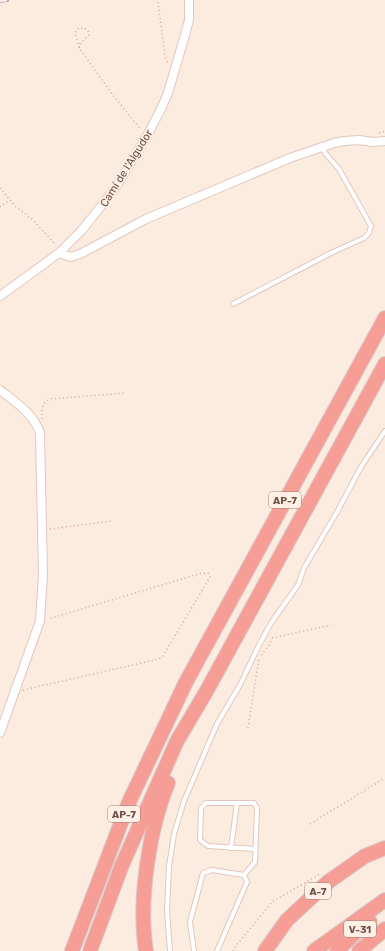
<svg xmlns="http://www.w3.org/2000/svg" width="385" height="951" font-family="Rubik,sans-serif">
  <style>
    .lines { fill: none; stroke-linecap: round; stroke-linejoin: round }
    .lane-casing { stroke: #e1c8bf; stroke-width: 6 }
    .street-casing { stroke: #e1c8bf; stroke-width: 10 }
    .highway-casing { stroke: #d8cecc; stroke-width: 16 }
    .path { stroke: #d5a79b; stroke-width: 1.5; stroke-dasharray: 1 3; stroke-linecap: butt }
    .lane { stroke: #fff; stroke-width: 4 }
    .street { stroke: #fff; stroke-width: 8 }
    .highway { stroke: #f69d96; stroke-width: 14 }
    .rail-casing { stroke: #ac9fc4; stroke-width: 4 }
    .rail { stroke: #fff0e5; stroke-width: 2.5; stroke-dasharray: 8; stroke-linecap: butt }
    .labels { text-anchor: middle; stroke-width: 3.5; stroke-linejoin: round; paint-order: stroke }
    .shield { fill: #fff0e5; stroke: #9c7f77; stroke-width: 1 }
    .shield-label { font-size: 10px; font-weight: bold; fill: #724f48 }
    .street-label { font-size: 11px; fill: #724f48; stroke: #fff0e5 }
  </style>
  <rect width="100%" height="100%" fill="#fcebdf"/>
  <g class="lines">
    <g class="lane-casing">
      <path id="lane" d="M 233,304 L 333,252 L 364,238 L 369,233 L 371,226 L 339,169 L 325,153 L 323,147
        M 231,848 L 237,803
        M 244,875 L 255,862 L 257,808 L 254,803 L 206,803 L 201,808 L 200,840 L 208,846 L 255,849
        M 170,951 L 167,911 L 169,866 L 174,834 L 184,801 L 217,724 L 241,683 L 258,647 L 271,623 L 298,585 L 304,568 L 337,512 L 361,467 L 385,431
        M 194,951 L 190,922 L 203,873 L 212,870 L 244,875
        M 217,951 L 247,882 L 244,875"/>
    </g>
    <g class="street-casing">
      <path id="street" d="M 59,253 L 71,257 L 80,254 L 146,219 L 290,158 L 334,143 L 344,141 L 359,140 L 373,142 L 385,141
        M 0,296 L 59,253 L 82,230 L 114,190 L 147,136 L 161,109 L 168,93 L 185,35 L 189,20 L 189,0
        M 0,390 C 15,402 34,414 40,433 L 43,576 L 40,621 L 0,733"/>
    </g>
    <g class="highway-casing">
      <path id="highway" d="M 72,951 L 129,802 L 186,682 L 385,318
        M 90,951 L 122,865 L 177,741 L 206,692 L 385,364
        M 146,951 C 138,902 149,829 168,783
        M 265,951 L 287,920 L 328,882 L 365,856 L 385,848
        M 314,951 L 385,900
        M 337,951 L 354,934 L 370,922
        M 359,951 L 385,929"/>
    </g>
    <path class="path" d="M 158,2 L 165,55 L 168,65
      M 79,48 L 80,44 L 89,35 L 88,31 L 84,28 L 78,28 L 75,33 L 80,49 L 112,94 L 141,130
      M 379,133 L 385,131
      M 0,188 L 15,206 L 32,219 L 56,245
      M 0,207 L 8,201 L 10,201
      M 42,419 C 42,411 41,403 50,399 L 125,393
      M 50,529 L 112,521
      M 272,638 L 331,625
      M 261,655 L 270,644 L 271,638
      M 23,690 L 159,659 L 163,656 L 210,577 L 208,573 L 202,573 L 48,619
      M 248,728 L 259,658
      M 310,824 L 385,778
      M 233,951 L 235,947 L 272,902 L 320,874"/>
    <use href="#lane" class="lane"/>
    <use href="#street" class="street"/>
    <use href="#highway" class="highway"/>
    <g class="rail-casing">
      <path id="rail" d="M 0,1 L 7,0"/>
    </g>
    <use href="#rail" class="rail"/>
  </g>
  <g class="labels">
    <g class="shield">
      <rect x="269" y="492" width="32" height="16" rx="3"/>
      <rect x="108" y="806" width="32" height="16" rx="3"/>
      <rect x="305" y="883" width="26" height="16" rx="3"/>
      <rect x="344" y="921" width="32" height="16" rx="3"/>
    </g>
    <g class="shield-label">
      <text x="285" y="504">AP-7</text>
      <text x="124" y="818">AP-7</text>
      <text x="318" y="895">A-7</text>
      <text x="360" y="933">V-31</text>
    </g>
    <g class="street-label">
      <text transform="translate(126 168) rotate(-58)" y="4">Camí de l'Algudor</text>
    </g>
  </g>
</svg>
